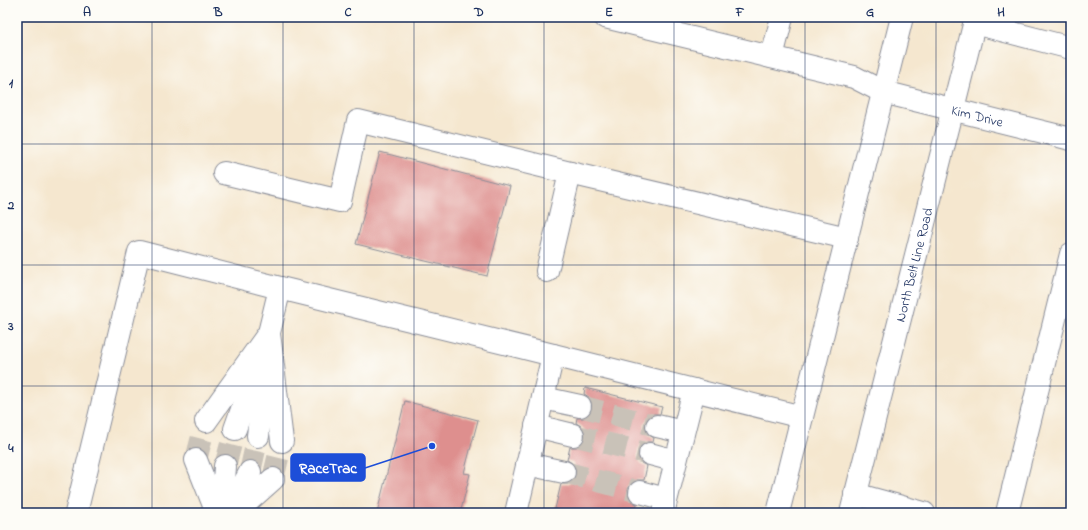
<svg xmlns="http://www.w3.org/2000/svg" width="1088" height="530" font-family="'Indie Flower',sans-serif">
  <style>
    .building { fill: #de8f8e }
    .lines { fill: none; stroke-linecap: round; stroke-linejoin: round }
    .minor-tunnel { stroke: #c9c2b8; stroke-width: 22; stroke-dasharray: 22 11; stroke-linecap: butt }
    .minor-casing { stroke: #888b96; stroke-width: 24 }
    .major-casing { stroke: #888b96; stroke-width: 24 }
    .minor { stroke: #fff; stroke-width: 22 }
    .major { stroke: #fff; stroke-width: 22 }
    .grid { fill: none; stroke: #1b2f5e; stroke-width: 1; stroke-opacity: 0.55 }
    .labels { text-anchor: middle; stroke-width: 4; stroke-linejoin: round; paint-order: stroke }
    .street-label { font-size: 14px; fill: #1b2f5e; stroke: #fdfcf7 }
    .leader { fill: none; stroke: #1d4ed8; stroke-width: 1.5 }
    .callout-dot { fill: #1d4ed8; stroke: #fdfcf7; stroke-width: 1.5 }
    .callout { fill: #1d4ed8; stroke: #1d4ed8; stroke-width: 1.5 }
    .callout-label { font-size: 15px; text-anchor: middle; font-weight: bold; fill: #fff }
    .neatline { fill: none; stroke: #1b2f5e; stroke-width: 1.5 }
    .grid-label { font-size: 13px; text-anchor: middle; font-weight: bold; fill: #1b2f5e }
  </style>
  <rect width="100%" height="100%" fill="#fdfcf7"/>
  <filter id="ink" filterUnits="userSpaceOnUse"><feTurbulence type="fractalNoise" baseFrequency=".025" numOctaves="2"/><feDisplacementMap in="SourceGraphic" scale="8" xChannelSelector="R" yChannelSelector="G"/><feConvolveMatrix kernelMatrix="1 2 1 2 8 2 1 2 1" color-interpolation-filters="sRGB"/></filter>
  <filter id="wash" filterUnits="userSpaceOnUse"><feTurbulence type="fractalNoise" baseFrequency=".012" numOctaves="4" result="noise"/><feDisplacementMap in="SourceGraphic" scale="16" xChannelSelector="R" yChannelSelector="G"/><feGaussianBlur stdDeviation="0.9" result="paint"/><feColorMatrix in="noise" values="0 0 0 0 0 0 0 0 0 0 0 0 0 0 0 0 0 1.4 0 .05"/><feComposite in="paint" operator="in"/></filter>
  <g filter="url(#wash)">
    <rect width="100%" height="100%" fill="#f5e7cf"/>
    <g id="blocks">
      <path class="building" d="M 380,152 L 510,186 L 487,276 L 356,244 Z
        M 585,388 L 662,407 L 660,414 L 653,414 L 648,418 L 645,423 L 645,430 L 649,435 L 654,438 L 653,442 L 647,442 L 641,445 L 638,451 L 638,457 L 641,463 L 647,466 L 644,480 L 637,480 L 631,483 L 628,489 L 628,495 L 631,501 L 637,504 L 635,513 L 554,513 L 561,484 L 568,484 L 573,481 L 576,475 L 576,468 L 572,463 L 567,460 L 570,447 L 577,447 L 582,444 L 585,438 L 585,431 L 581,426 L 576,423 L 577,418 L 584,418 L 589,415 L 592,409 L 592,402 L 589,397 L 584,394 Z
        M 405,401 L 478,420 L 464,473 L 470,474 L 461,510 L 455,508 L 454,513 L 377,513 Z"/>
    </g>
  </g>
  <g filter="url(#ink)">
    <use href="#blocks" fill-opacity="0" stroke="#888b96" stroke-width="1"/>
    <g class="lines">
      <path class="minor-tunnel" d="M 580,406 L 657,426
        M 573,435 L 650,454
        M 196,460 L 206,421
        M 225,466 L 235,429
        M 250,472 L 258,436
        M 564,472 L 640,492
        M 273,479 L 282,441"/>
      <g class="minor-casing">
        <g id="minor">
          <path id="s1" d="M 605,17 L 854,77 L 883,92 L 1071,139"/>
          <path d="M 974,23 L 1071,48"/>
          <path d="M 772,57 L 782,17"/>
          <path d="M 224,173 L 340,201 L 358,121 L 570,173 L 847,238"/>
          <path d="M 547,271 L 570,173"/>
          <path d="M 280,288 L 553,355"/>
          <path d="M 543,398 L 580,406"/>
          <path d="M 206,421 L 269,333"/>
          <path d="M 536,426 L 573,435"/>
          <path d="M 657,426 L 683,432"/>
          <path d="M 235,429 L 257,367"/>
          <path d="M 258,436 L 265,372"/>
          <path d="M 650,454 L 676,461"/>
          <path d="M 196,460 L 217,513"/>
          <path d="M 527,464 L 564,472"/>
          <path d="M 640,492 L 666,499"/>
          <path d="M 855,494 L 924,513"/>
          <path d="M 229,512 L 250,472"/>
          <path d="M 76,513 L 139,252 L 280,288 L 269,333 L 282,441"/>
          <path d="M 222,513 L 225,466"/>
          <path d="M 235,513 L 273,479"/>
          <path d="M 516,513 L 553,355 L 802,417"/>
          <path d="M 663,513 L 694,390"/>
          <path d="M 1007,513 L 1071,254"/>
        </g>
      </g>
      <g class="major-casing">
        <g id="major">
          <path d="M 778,513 L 902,17"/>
          <path id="s2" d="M 851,513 L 976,17"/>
        </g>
      </g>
      <use href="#minor" class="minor"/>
      <use href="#major" class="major"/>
    </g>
  </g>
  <path class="grid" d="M 152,17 L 152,513M 283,17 L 283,513M 414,17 L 414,513M 544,17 L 544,513M 674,17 L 674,513M 805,17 L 805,513M 936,17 L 936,513M 17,144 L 1071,144M 17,265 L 1071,265M 17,386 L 1071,386"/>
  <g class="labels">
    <g class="street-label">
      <text dy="5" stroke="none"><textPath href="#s1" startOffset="386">Kim Drive</textPath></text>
      <text dy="5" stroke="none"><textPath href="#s2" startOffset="256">North Belt Line Road</textPath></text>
    </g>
  </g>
  <path class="leader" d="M432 446L365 468"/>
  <circle class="callout-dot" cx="432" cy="446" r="4"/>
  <rect class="callout" x="291" y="454" width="74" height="27" rx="4"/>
  <g class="callout-label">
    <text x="328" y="473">RaceTrac</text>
  </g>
  <rect width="1088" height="530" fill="none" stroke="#fdfcf7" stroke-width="44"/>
  <rect x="22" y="22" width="1044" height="486" class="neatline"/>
  <g class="grid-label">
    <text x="87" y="16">A</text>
    <text x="218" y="16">B</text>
    <text x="348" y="16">C</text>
    <text x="479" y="16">D</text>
    <text x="609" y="16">E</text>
    <text x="740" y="16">F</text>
    <text x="870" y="16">G</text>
    <text x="1001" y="16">H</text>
    <text x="11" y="87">1</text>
    <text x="11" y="209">2</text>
    <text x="11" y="330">3</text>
    <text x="11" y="452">4</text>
  </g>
</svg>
